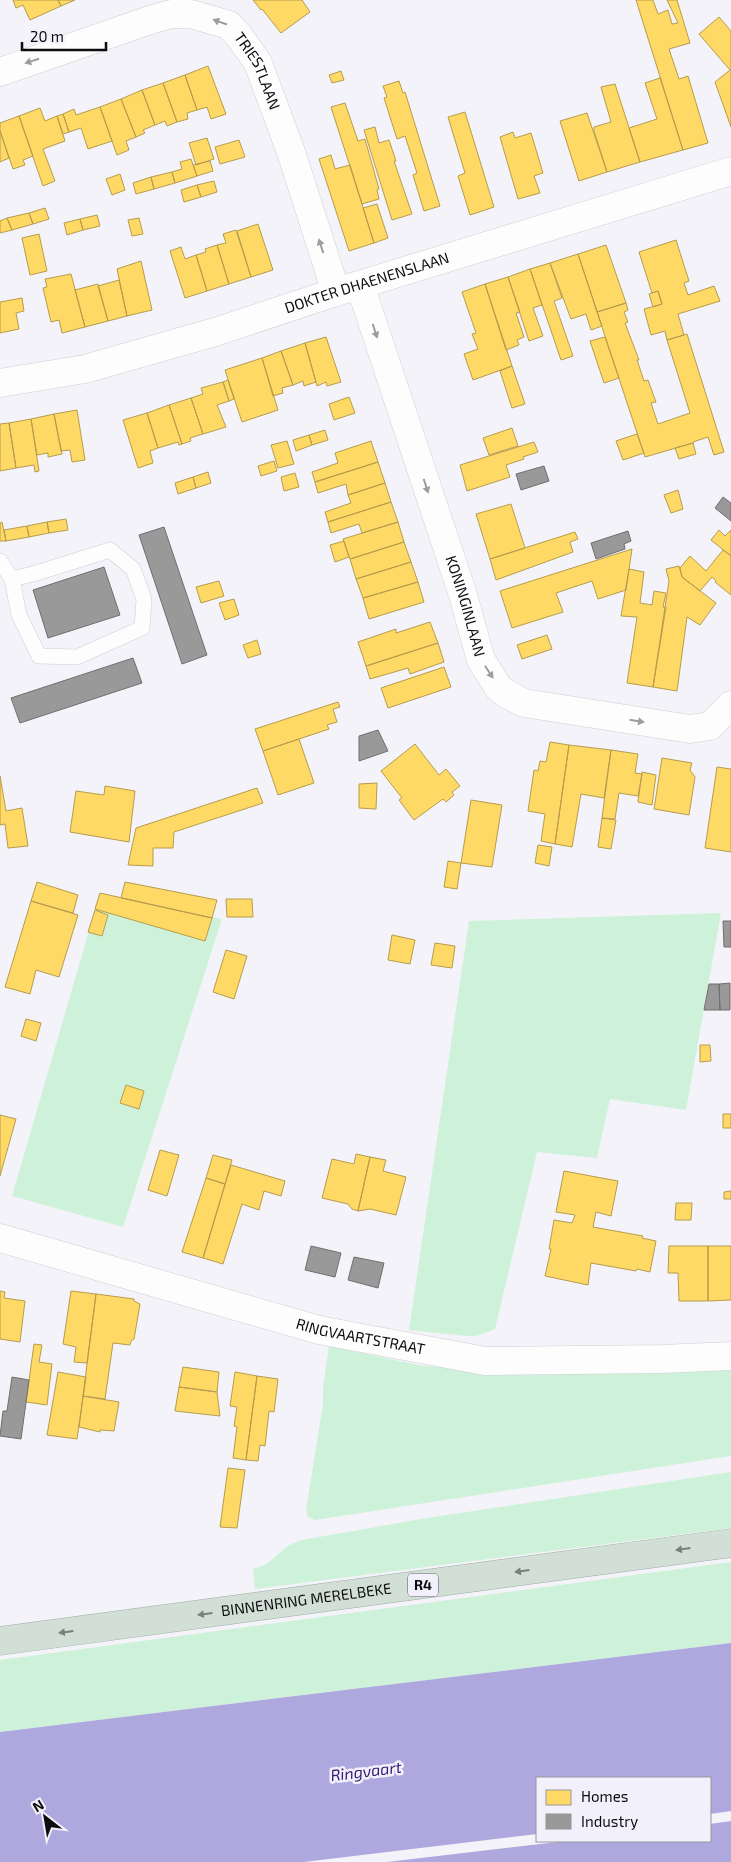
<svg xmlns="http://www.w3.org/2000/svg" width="731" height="1862" font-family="'Exo 2',sans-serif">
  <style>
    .green { fill: #cef2d9 }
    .water { fill: #afa8de }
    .homes { fill: #ffd966; stroke: #b69c4c }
    .industry { fill: #999; stroke: #6f6f70 }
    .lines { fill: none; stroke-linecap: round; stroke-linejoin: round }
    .lane-casing { stroke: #ceced2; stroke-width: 16 }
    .street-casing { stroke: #ceced2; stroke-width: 29 }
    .highway-casing { stroke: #9daca4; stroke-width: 29 }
    .lane { stroke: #fdfdfe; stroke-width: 15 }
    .street { stroke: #fdfdfe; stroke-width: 28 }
    .highway { stroke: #d1dfd6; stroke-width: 28 }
    .oneway { fill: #9d9d9f }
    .oneway2 { fill: #79807d }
    .labels { text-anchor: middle; stroke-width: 5; stroke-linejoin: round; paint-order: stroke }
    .shield { fill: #f2f1fb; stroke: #525156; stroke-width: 1 }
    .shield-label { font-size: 14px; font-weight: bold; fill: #0d0d10 }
    .street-label { font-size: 15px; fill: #0d0d10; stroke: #f2f1fb }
    .water-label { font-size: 16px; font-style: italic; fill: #341c74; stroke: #f2f1fb }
  </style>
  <rect width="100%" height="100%" fill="#f4f3f9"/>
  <path class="green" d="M 100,893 L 222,919 L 123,1227 L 12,1196 Z
    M 721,913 L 686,1110 L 610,1099 L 597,1158 L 537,1152 L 495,1329 L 476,1336 L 467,1336 L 409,1330 L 469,921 Z
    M 329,1346 L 423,1366 L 483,1370 L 731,1368 L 731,1456 L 315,1520 L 308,1517 L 306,1510 L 323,1404 L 323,1388 Z
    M 731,1472 L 731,1528 L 255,1589 L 253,1569 L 267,1564 L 289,1545 L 302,1540 L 427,1518 Z
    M 731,1562 L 731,1643 L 0,1732 L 0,1660 Z"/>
  <path class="water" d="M 731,1643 L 731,1811 L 710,1814 L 710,1778 L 537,1778 L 537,1834 L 304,1862 L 0,1862 L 0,1732 Z
    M 731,1821 L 731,1862 L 387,1862 L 566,1841 L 710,1841 L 710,1824 Z"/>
  <path class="homes" d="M 13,0 L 58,0 L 61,6 L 30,20 L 23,5 L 16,8 Z
    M 58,0 L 75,0 L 61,6 Z
    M 253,0 L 302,0 L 310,12 L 281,33 L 262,9 L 261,10 Z
    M 636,0 L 653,0 L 658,14 L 668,10 L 672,24 L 678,23 L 667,0 L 677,0 L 690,43 L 669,49 L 679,79 L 688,76 L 708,143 L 683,150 Z
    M 719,17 L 731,31 L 731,127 L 715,82 L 730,70 L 699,34 Z
    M 208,66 L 226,114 L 211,119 L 207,107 L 197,110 L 185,75 Z
    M 341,71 L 344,80 L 332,83 L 329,75 Z
    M 185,75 L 197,110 L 187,113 L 188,119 L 177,122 L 163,83 Z
    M 660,78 L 683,150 L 640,162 L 629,128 L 657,119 L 645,83 Z
    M 399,81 L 403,93 L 405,92 L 440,206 L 424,211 L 413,175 L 417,173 L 405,136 L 397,139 L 384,98 L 387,97 L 383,86 Z
    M 163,83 L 177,122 L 167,126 L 165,121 L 155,125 L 142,90 Z
    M 615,84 L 640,162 L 607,172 L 594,131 L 594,127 L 611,122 L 601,87 Z
    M 142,90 L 155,125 L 143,130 L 145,133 L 136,137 L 121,99 Z
    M 121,99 L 136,137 L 126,141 L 129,150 L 117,155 L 100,107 Z
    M 345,103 L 358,141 L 365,139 L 379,189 L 377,190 L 379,199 L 362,204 L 331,107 Z
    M 100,107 L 112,141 L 88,149 L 81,128 L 69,132 L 63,114 L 74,109 L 76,115 Z
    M 40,108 L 45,121 L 57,116 L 65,141 L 43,149 L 55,181 L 43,186 L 19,116 Z
    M 465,112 L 494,207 L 470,215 L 458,176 L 465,173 L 448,117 Z
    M 587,113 L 607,172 L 579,181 L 560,121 Z
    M 63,114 L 69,132 L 63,134 L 57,116 Z
    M 19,116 L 33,156 L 23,160 L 25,165 L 13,169 L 0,131 L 0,123 Z
    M 375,127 L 379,143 L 389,140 L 396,161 L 394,161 L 412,214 L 392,220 L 364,130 Z
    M 0,131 L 9,158 L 0,162 Z
    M 513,132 L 515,138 L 531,133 L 543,173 L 534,176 L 540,193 L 518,199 L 500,137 Z
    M 207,138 L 214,159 L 196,165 L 189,143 Z
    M 239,140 L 245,157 L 220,164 L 215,147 Z
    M 331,155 L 335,169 L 350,165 L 374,243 L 349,251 L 319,159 Z
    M 191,159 L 197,176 L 175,183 L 172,172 L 182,169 L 180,162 Z
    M 210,161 L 213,171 L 197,176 L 193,165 Z
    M 172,172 L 175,183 L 154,189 L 151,177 Z
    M 120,174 L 125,190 L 112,195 L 106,179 Z
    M 151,177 L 154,189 L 136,194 L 133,183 Z
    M 214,181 L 217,192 L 201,197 L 197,185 Z
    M 197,185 L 201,197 L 184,202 L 181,190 Z
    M 377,204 L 388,238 L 374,243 L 363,208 Z
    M 45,208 L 49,219 L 33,224 L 29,213 Z
    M 29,213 L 33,224 L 12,230 L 7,218 Z
    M 97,215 L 100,226 L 83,230 L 80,219 Z
    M 7,218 L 12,230 L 0,233 L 0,221 Z
    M 139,218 L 143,234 L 132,236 L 128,220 Z
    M 80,219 L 83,230 L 67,235 L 64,223 Z
    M 258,224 L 273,270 L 251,277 L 237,231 Z
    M 236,230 L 251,277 L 229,284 L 217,245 L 226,243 L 223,234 Z
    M 39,234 L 47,271 L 30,275 L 22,238 Z
    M 676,240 L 689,281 L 684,283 L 688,295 L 714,286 L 720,301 L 678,314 L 684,335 L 667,340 L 665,331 L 651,335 L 644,309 L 662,304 L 658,291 L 652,293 L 639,252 Z
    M 217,245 L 229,284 L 207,291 L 196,255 L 206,252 L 205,249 Z
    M 606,245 L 626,303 L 597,312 L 578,254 Z
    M 181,247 L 185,259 L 196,255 L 207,291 L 185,298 L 170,251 Z
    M 578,254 L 602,326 L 591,330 L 586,314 L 571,319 L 550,263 Z
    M 141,261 L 152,310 L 127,316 L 117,269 Z
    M 550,263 L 562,298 L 554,301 L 573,356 L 561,360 L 530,269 Z
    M 530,269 L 542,305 L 533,308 L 543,336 L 529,341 L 508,277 Z
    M 71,274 L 85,327 L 62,333 L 59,320 L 51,322 L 43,288 L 47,287 L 45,279 Z
    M 508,277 L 520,312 L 516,313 L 524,337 L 517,340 L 519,345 L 506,350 L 485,284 Z
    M 119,280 L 127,316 L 108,321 L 98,286 Z
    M 98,284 L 108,321 L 85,327 L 75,290 Z
    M 485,284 L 512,366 L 473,380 L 464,354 L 478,349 L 472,334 L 476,333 L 462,292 Z
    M 658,291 L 662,304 L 653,307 L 649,294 Z
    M 22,298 L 24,311 L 16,313 L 19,329 L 0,333 L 0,302 Z
    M 626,303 L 628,310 L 624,312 L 628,322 L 625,323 L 639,360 L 637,360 L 644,381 L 648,380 L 656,402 L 651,403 L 658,424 L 690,413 L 667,340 L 687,334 L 724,452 L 714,455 L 708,437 L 693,442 L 693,443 L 645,457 L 597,312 Z
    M 326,337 L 341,382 L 327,386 L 326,382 L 317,386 L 305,343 Z
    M 605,337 L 619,378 L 604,383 L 590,341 Z
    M 305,343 L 316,382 L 304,386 L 303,381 L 293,385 L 281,351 Z
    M 281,351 L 293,385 L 282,388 L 283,393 L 273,396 L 262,358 Z
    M 262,358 L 278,410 L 242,422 L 225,370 Z
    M 512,366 L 525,404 L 512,408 L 500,371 Z
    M 228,380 L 234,399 L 229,401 L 223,382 Z
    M 223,382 L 229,401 L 217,405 L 226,427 L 203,434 L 191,398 L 203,394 L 201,388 Z
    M 349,397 L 355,413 L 334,420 L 329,404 Z
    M 191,398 L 203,434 L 190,438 L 191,441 L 182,444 L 169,405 Z
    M 169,405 L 182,444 L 179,445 L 178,442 L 158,448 L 147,413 Z
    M 77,410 L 85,460 L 72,462 L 70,450 L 61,451 L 54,414 Z
    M 147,413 L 158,448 L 150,451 L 153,463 L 138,468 L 123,420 Z
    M 54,414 L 62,454 L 48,457 L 48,453 L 37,455 L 31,419 Z
    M 31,419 L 39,471 L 35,472 L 34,465 L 16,468 L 9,423 Z
    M 9,423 L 16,468 L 0,471 L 0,424 Z
    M 512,428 L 518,446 L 489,455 L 483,438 Z
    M 325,430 L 328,440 L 312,445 L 309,435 Z
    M 637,434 L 644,453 L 623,460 L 616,441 Z
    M 309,435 L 312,445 L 296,451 L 293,440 Z
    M 287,441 L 294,464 L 278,468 L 271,445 Z
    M 371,441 L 378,462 L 315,482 L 312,472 L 338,463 L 335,453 Z
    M 534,442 L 538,452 L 523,457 L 524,459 L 506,465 L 510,477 L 467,491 L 460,465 Z
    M 693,443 L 696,454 L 679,459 L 675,448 Z
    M 274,461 L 277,471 L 261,476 L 258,466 Z
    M 378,462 L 385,483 L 348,495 L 346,484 L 318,493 L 315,482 Z
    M 208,472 L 211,483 L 196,488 L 193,477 Z
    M 295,473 L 299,487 L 284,491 L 281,477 Z
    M 193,477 L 196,488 L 178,494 L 175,483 Z
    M 385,483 L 391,502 L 328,522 L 325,512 L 351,503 L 348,495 Z
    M 678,490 L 683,509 L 671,513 L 664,495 Z
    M 391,502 L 398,522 L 362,533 L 359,524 L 331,533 L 328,522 Z
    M 511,504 L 525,548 L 490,559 L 476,514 Z
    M 66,519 L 68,530 L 49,533 L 47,522 Z
    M 2,522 L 6,541 L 0,541 L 0,523 Z
    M 47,522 L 49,533 L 29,537 L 27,526 Z
    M 398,522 L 404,542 L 350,559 L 343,539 Z
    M 27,526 L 29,537 L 6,541 L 4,530 Z
    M 719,530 L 725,536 L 731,530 L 731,556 L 711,540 Z
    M 575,532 L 578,539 L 570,542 L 573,552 L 496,580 L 490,559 Z
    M 344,541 L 349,557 L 335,562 L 330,545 Z
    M 404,542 L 411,562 L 356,579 L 350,559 Z
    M 632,549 L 626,590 L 598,599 L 592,581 L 556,593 L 563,612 L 512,628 L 500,591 Z
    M 723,550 L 731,556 L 731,595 L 715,582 L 716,581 L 712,577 L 700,591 L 682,577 L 680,568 L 690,556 L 706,571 Z
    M 411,562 L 418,582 L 363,598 L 356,579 Z
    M 679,566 L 682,577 L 716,603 L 700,625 L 687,617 L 677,691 L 653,687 L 669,581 L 666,569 Z
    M 629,569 L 644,572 L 640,603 L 652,605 L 654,591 L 666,593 L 663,607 L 666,607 L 653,687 L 627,683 L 637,617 L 621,616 Z
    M 219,581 L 224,596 L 201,603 L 196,587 Z
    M 418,582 L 424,602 L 369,619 L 363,598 Z
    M 234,599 L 239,615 L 225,620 L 219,603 Z
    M 430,622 L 438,643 L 366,666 L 358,642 L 396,629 L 396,633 Z
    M 547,635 L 552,649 L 522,659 L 517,645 Z
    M 257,640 L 261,654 L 248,658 L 243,645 Z
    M 438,643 L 444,662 L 410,674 L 408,668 L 370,679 L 366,666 Z
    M 444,667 L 451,687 L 388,708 L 381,688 Z
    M 338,702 L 340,707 L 333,709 L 337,722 L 327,725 L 329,729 L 263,751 L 255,729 Z
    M 299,739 L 314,783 L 278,795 L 263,751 Z
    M 550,742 L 569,745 L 555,844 L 541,841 L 545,814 L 528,811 L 534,770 L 538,771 L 540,761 L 546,762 Z
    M 415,744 L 439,775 L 446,769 L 460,786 L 452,792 L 454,795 L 446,802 L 443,799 L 414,820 L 399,800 L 402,798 L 381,771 Z
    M 569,745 L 611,750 L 604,798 L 581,794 L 572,847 L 555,844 Z
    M 611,750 L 638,754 L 635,773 L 642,774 L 638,796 L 619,793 L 615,819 L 602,818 Z
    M 662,758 L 692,763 L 690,770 L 695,777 L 689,815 L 654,809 Z
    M 717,767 L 731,769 L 731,852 L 705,848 Z
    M 642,772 L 656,775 L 652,805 L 638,802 Z
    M 0,776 L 6,811 L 22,808 L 28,846 L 8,848 L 5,824 L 0,825 Z
    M 377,783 L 376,809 L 359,808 L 359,784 Z
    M 105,786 L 135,791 L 129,842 L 70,832 L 76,791 L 104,795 Z
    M 257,788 L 263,803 L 174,832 L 173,848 L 153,848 L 153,866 L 128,865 L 136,828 Z
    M 471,800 L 502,805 L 492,867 L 461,863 Z
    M 602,818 L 616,820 L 611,849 L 598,847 Z
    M 538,845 L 552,847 L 549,866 L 535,863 Z
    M 448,861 L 461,863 L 457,889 L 444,887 Z
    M 37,882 L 78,895 L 73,913 L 31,901 Z
    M 125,882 L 217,900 L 212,918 L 121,898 Z
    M 100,893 L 212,918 L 205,941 L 95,909 Z
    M 226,899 L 252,899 L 253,917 L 227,917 Z
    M 31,901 L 78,915 L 59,977 L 36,970 L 30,994 L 5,987 Z
    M 95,910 L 108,915 L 102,936 L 88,932 Z
    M 392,935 L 415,940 L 410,964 L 388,960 Z
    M 435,943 L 455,946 L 452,968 L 431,965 Z
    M 226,950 L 247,956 L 234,999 L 213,992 Z
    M 26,1019 L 41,1023 L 36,1041 L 21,1036 Z
    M 700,1045 L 710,1045 L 711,1061 L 700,1062 Z
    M 126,1085 L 144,1091 L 139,1109 L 120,1103 Z
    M 723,1114 L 731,1114 L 731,1128 L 723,1128 Z
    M 0,1115 L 16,1119 L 0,1176 Z
    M 160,1150 L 179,1155 L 167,1196 L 148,1190 Z
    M 356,1154 L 370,1157 L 358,1211 L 352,1209 L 348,1204 L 322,1198 L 332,1159 L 354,1164 Z
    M 213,1155 L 232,1160 L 225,1184 L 206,1178 Z
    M 370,1157 L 386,1160 L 383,1171 L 406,1177 L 396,1215 L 370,1209 L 358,1211 Z
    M 231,1165 L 285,1181 L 281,1196 L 264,1191 L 259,1210 L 242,1204 L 223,1264 L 203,1258 Z
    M 564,1171 L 618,1181 L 611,1216 L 596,1212 L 593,1227 L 643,1236 L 642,1238 L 656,1241 L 650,1272 L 637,1269 L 636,1271 L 591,1263 L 588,1285 L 545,1276 L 551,1249 L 549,1249 L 554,1220 L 572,1223 L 575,1215 L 556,1212 Z
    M 206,1178 L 225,1184 L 203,1258 L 182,1252 Z
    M 731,1191 L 731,1199 L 724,1199 L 724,1192 Z
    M 676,1203 L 692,1203 L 691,1220 L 675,1220 Z
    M 669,1246 L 708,1246 L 708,1301 L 679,1301 L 678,1273 L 668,1273 Z
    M 708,1246 L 731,1246 L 731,1300 L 708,1301 Z
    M 0,1291 L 5,1292 L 4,1298 L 25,1301 L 20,1342 L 0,1339 Z
    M 71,1291 L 96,1294 L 87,1363 L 74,1362 L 76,1347 L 63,1344 Z
    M 96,1294 L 134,1299 L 134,1301 L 140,1304 L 134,1339 L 131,1341 L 130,1345 L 113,1343 L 105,1399 L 83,1396 Z
    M 34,1344 L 42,1345 L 39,1362 L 52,1364 L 47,1405 L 26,1402 Z
    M 183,1367 L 219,1372 L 217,1392 L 179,1387 Z
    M 58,1372 L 86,1377 L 77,1439 L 47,1435 Z
    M 235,1372 L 257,1376 L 246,1460 L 233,1458 L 237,1427 L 234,1426 L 237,1407 L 230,1406 Z
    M 257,1376 L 278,1379 L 274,1412 L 269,1411 L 265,1446 L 260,1445 L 258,1461 L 246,1460 Z
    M 179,1387 L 217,1392 L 220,1416 L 175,1411 Z
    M 83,1396 L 119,1402 L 114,1431 L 100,1430 L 100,1432 L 79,1427 Z
    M 228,1468 L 245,1470 L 237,1528 L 220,1527 Z"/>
  <path class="industry" d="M 544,466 L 549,481 L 521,490 L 516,474 Z
    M 723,497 L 731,503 L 731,521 L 715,508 Z
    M 164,527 L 207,655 L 182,664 L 139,535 Z
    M 628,531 L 631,541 L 624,544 L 625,549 L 596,559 L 591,543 Z
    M 104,567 L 120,615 L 48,638 L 33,590 Z
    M 133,658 L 142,683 L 20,723 L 11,698 Z
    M 378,730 L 388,751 L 359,761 L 359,736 Z
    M 723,921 L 731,921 L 731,947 L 724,947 Z
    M 730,983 L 730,1010 L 720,1010 L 719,984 Z
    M 709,984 L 719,984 L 720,1010 L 704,1010 Z
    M 311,1246 L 341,1253 L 335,1277 L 305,1270 Z
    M 354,1257 L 384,1263 L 378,1288 L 348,1280 Z
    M 12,1377 L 29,1380 L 21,1439 L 0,1436 L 3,1411 L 7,1411 Z"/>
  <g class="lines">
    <g class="lane-casing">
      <path id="lane" d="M 0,561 L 12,579 L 19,615 L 39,656 L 77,657 L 142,628 L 144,599 L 133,569 L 110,550 L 33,574 L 12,579"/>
    </g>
    <g class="street-casing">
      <g id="street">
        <path id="s1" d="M 0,72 L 150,20 L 171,14 L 191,14 L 229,25 L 239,36 L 258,63 L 291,152 L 336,292"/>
        <path id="s2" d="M 360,285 L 463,595 L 481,660 L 498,687 L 505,693 L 524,703 L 690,729 L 710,726 L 731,705"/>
        <path id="s3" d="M 0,383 L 85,369 L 215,332 L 336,292 L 731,171"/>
        <path id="s4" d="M 0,1238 L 319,1330 L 485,1361 L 662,1359 L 731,1356"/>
      </g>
    </g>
    <g class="highway-casing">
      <g id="highway">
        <path id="s5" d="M 0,1641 L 731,1543"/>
      </g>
    </g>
    <use href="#lane" class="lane"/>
    <use href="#street" class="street"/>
    <use href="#highway" class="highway"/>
  </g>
  <defs><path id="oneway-solid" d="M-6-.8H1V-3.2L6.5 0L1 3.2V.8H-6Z" transform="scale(1.25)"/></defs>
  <g class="oneway">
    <use href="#oneway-solid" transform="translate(220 22) rotate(-161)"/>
    <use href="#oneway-solid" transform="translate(32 61) rotate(162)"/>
    <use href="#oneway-solid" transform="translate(321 246) rotate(-108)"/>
    <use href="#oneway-solid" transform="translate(375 331) rotate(72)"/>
    <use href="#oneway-solid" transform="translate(426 486) rotate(72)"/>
    <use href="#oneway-solid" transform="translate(489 672) rotate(57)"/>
    <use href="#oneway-solid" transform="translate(637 721) rotate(9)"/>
  </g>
  <g class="oneway2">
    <use href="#oneway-solid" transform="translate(683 1549) rotate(172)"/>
    <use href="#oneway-solid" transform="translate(522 1571) rotate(172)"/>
    <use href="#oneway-solid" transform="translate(205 1614) rotate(173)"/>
    <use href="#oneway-solid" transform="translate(66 1632) rotate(173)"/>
  </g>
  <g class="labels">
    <rect class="shield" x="408" y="1573.5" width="30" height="23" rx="4"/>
    <g class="shield-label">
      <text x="423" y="1590">R4</text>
    </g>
    <g class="street-label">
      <text dy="5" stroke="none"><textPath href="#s1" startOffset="295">TRIESTLAAN</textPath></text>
      <text dy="5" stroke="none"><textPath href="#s3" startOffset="381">DOKTER DHAENENSLAAN</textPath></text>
      <text dy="5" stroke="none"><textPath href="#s2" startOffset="338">KONINGINLAAN</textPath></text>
      <text dy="5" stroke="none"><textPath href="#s4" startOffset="374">RINGVAARTSTRAAT</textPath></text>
      <text dy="5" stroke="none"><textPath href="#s5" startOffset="309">BINNENRING MERELBEKE</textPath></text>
    </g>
    <g class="water-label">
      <text transform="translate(366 1771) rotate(-7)" y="6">Ringvaart</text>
    </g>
  </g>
  <rect x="536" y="1777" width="175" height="65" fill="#f2f1fb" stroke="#96969d"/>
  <rect x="546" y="1790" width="25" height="15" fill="#ffd966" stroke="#96969d"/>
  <text x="581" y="1802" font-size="15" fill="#0d0d10">Homes</text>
  <rect x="546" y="1814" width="25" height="15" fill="#999999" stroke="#96969d"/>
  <text x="581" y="1827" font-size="15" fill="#0d0d10">Industry</text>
  <g transform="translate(45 1817) rotate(329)" stroke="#f2f1fb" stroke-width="4" paint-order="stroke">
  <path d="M0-4L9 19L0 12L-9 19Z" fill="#0d0d10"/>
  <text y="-8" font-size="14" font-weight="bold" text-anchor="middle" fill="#0d0d10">N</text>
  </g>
  <path d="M22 42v8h84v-8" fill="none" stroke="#0d0d10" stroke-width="2.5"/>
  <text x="30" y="42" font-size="15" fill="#0d0d10" stroke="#f2f1fb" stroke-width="4" paint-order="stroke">20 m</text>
</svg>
